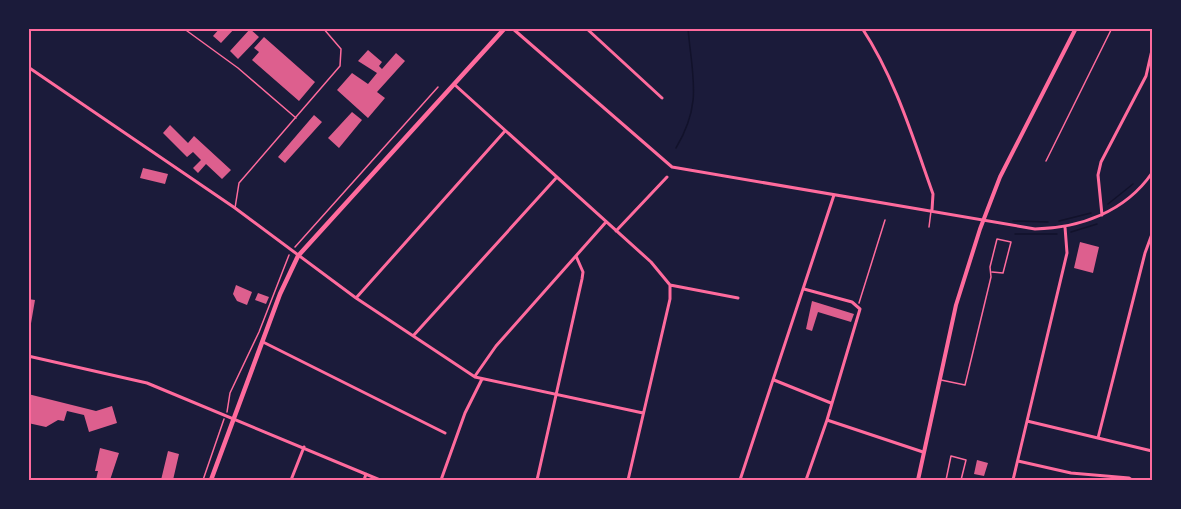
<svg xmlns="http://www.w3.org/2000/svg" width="1181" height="509" font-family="Signika,sans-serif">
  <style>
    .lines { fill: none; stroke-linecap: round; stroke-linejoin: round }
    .stream { stroke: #12122b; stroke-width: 1.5 }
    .building { fill: #dd5f8e }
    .path { stroke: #ff6b9d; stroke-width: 1.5 }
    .service { stroke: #ff6b9d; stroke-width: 1.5 }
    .minor { stroke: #ff6b9d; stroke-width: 3 }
    .tertiary { stroke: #ff6b9d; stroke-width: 4 }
    .primary { stroke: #ff6b9d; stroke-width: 4.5 }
    .neatline { fill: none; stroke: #ff6b9d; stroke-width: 2 }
  </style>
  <rect width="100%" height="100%" fill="#1b1b3a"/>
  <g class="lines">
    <path class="stream" d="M 676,148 C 703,103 692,77 688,28
      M 1108,204 L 1133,184
      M 1013,221 L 1048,222
      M 1059,221 L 1091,213
      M 1071,232 L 1097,224
      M 1015,234 L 1057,234"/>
  </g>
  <path class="building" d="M 220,28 L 235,28 L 221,43 L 213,36 Z
    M 250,29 L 259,37 L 238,59 L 230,51 Z
    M 264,37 L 315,82 L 299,101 L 252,60 L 259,52 L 254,48 Z
    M 368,50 L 382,62 L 379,66 L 382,69 L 396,53 L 405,61 L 377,92 L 385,98 L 368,118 L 337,90 L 352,73 L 368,84 L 377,73 L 358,61 Z
    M 352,112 L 362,120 L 339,148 L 328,138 Z
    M 314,115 L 322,122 L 285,163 L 278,157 Z
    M 170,125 L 188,143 L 194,136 L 231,170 L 222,179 L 206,164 L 198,173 L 193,168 L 201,160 L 193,152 L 187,157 L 163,133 Z
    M 143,168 L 168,174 L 165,184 L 140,178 Z
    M 1080,242 L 1099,247 L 1093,273 L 1074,268 Z
    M 236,285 L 252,292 L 247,305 L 237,301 L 233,294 Z
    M 258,293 L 269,297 L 266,304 L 255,300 Z
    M 28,299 L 35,300 L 29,335 L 28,335 Z
    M 812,301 L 854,314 L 851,322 L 818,312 L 812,331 L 806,329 Z
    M 28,394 L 96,411 L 112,406 L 117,423 L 89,432 L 84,415 L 67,411 L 64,421 L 58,420 L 46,427 L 28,423 Z
    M 100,448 L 119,453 L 110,480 L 96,480 L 98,471 L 95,471 Z
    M 168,451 L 179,454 L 173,480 L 161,480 Z
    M 977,460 L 988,463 L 984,476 L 974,474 Z"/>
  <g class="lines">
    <path class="path" d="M 295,247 L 438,87
      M 859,303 L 885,220
      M 227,412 L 230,393 L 259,332 L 289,255
      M 203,480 L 224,419"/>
    <path class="service" d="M 183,28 L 238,68 L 296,118
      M 1046,161 L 1112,28
      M 235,208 L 239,183 L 340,66 L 341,49 L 323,28
      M 929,227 L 931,211
      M 941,380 L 965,385 L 991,277 L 990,267 L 997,239 L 1011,242 L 1003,273 L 992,272
      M 946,480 L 951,456 L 966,460 L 961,480"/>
    <path class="minor" d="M 512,28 L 672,167 L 1035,229 C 1080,228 1125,212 1152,173
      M 586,28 L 662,98
      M 862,28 C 895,78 913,138 933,194 L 932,210
      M 28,67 L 235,208 L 356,298 L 475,377 L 643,413
      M 455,85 L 651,262 L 670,285 L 738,298
      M 1102,215 L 1098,175 L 1101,162 L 1146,76 L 1152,50
      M 616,231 L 667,177
      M 804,289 L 852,302 L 860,309 L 827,420 L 923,452
      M 356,298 L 505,131
      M 413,336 L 557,177
      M 263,342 L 445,433
      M 28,356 L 147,383 L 380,480
      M 475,376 L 496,346 L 606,222
      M 774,380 L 831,403
      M 1027,421 L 1152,451
      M 1098,438 L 1145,253 L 1152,234
      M 1018,461 L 1071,473 L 1129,478 L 1132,480
      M 291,480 L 304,447
      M 364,480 L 366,474
      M 441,480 L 465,413 L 482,379
      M 537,480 L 582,279 L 583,272 L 576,256
      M 628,480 L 670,299 L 670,285
      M 740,480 L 834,195
      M 806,480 L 827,420
      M 1013,480 L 1067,253 L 1065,227"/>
    <path class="tertiary" d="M 918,480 L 956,305 L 980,229 L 1000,177 L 1076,28"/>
    <path class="primary" d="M 211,480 L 280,294 L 298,256 L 505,28"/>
  </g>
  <rect width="1181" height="509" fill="none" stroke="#1b1b3a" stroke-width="60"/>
  <rect x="30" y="30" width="1121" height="449" class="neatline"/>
</svg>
